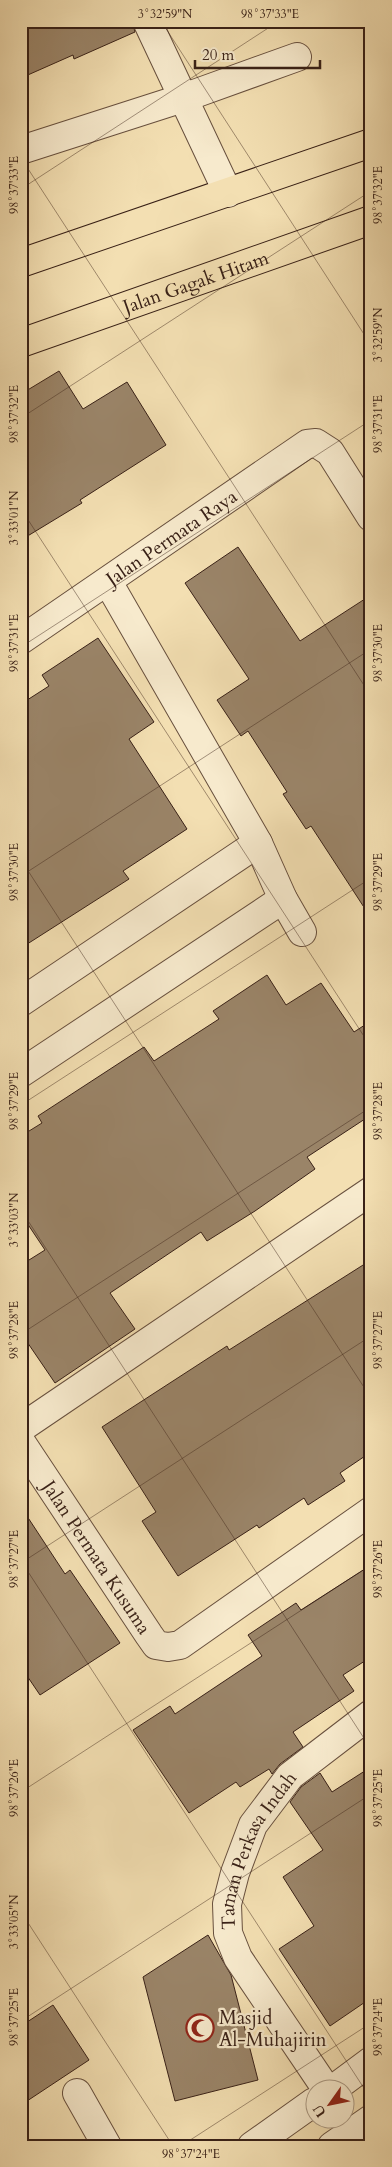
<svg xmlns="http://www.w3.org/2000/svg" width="392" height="2167" font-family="Cardo,serif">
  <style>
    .building { fill: #9a8468; stroke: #392117 }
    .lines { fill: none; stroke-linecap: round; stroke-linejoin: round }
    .minor-casing { stroke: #68503e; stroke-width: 30 }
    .highway-casing { stroke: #392117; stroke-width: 30 }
    .minor { stroke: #f7eacd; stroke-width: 28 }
    .highway { stroke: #f3dfb2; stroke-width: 28 }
    .ticks { fill: none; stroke: #392117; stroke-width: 1; stroke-opacity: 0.45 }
    .labels { text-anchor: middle; stroke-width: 4.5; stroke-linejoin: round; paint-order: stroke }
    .street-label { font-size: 19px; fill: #392117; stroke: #f7eacd }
    .poi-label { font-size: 19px; fill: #392117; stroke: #f7eacd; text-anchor: start }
    .neatline { fill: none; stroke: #392117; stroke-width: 2 }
    .ticks-label { font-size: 12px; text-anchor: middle; fill: #392117 }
  </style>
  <rect width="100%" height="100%" fill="#f3dfb2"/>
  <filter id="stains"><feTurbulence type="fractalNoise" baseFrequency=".004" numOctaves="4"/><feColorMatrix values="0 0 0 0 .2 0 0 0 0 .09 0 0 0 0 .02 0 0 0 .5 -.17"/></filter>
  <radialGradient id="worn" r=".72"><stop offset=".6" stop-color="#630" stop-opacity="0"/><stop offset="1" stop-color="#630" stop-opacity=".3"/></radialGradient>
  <path class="building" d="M 21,21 L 132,21 L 135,32 L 74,59 L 73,55 L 21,78 Z
    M 59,371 L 83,409 L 127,382 L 166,445 L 80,500 L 82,503 L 21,540 L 21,394 Z
    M 238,547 L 300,641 L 371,595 L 371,918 L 311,826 L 306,829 L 283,794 L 287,792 L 248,731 L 241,736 L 217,700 L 249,679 L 185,583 Z
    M 98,638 L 154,722 L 129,739 L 187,829 L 123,871 L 129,879 L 21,948 L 21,704 L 49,686 L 42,675 Z
    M 267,975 L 286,1005 L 321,983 L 354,1032 L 371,1021 L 371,1115 L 307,1157 L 315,1169 L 255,1211 L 207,1241 L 201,1232 L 110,1293 L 135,1329 L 55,1383 L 21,1333 L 21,1265 L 45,1250 L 21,1214 L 21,1136 L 42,1123 L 38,1116 L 144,1047 L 154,1061 L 219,1019 L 213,1011 Z
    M 371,1260 L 371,1452 L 340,1473 L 345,1481 L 308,1505 L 304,1498 L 259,1528 L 257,1525 L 178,1576 L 142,1521 L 156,1512 L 102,1427 L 227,1346 L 229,1350 Z
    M 21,1507 L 65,1574 L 70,1570 L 120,1643 L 40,1695 L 21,1667 Z
    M 371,1565 L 371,1657 L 343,1675 L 354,1691 L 293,1732 L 303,1747 L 280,1764 L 272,1774 L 269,1769 L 240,1787 L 236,1782 L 189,1813 L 133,1730 L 170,1706 L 175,1714 L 262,1656 L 248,1635 L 296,1603 L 301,1610 Z
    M 371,1767 L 371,1998 L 330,2026 L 279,1949 L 314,1926 L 283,1877 L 323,1850 L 290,1802 L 301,1787 L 320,1773 L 332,1792 Z
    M 208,1935 L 231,1975 L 258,2080 L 175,2101 L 143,1977 Z
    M 53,2005 L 89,2060 L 21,2105 L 21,2026 Z"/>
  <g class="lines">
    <g class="minor-casing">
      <g id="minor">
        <path d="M 147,21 L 228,193"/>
        <path d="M 21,150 L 183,98 L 297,57"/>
        <path d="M 108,582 L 258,843 L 283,899 L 302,932"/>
        <path id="s1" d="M 21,640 L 307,444 L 316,443 L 330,452 L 371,517"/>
        <path d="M 21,1002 L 258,843"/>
        <path d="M 21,1073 L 283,899"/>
        <path d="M 21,1428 L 371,1191"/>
        <path id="s2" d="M 21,1442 L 149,1635 L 156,1645 L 168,1647 L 180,1645 L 371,1511"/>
        <path id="s3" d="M 327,2090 L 238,1958 L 228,1933 L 227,1904 L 235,1873 L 253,1825 L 290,1776 L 371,1714"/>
        <path d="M 332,2090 L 371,2061"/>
        <path d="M 77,2093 L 107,2146"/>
        <path d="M 252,2146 L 314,2102"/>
        <path d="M 332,2146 L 371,2119"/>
      </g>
    </g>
    <g class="highway-casing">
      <g id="highway">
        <path d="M 21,263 L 371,143"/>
        <path id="s4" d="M 21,343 L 371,220"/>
      </g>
    </g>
    <use href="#minor" class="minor"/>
    <use href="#highway" class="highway"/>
  </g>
  <path class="ticks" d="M 161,21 L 371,345M 21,158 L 371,696M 21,189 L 279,21M 21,418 L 371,191M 21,509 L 371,1047M 21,647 L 371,420M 21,860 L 371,1398M 21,876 L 371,649M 21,1105 L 371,878M 21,1210 L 371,1749M 21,1334 L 371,1107M 21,1561 L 371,2099M 21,1563 L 371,1336M 21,1792 L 371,1565M 21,1912 L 173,2146M 21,2021 L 371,1794M 181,2146 L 371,2023"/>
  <defs>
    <g id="mosque-ring" transform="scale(1.4375)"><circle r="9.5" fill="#f7eacd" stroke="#8f2418" stroke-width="1.5"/><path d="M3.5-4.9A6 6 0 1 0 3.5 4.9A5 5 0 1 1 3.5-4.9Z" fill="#8f2418"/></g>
  </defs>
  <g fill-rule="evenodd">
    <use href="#mosque-ring" x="200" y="2028"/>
  </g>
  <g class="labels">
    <g class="street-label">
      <text dy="7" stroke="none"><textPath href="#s4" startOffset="185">Jalan Gagak Hitam</textPath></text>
      <text dy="7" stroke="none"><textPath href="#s1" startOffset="182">Jalan Permata Raya</textPath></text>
      <text dy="7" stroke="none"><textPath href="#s2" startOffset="138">Jalan Permata Kusuma</textPath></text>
      <text dy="7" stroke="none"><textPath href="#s3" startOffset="276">Taman Perkasa Indah</textPath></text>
    </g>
    <g class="poi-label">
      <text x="219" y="2024">Masjid<tspan x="219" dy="22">Al-Muhajirin</tspan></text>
    </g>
  </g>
  <rect width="392" height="2167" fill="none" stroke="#f3dfb2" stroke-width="55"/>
  <g transform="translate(330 2104) rotate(237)"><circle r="24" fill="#f7eacd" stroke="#ab9a84"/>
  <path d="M0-4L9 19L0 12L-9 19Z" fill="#8f2418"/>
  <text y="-8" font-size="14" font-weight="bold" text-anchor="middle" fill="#392117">U</text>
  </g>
  <path d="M195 60v8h125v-8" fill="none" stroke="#392117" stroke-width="2.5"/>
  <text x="202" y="60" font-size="15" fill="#392117" stroke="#f7eacd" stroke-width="4" paint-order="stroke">20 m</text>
  <rect x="28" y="28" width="336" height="2112" class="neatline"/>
  <g class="ticks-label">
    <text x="165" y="18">3°32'59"N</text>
    <text x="270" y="18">98°37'33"E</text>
    <text transform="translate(14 185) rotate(-90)" y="4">98°37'33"E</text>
    <text transform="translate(378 195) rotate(-90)" y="4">98°37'32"E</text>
    <text transform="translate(378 335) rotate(-90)" y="4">3°32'59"N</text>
    <text transform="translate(14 414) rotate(-90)" y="4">98°37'32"E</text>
    <text transform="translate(378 424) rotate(-90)" y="4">98°37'31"E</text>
    <text transform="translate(14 518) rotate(-90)" y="4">3°33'01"N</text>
    <text transform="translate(14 643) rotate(-90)" y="4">98°37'31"E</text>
    <text transform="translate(378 653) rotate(-90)" y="4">98°37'30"E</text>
    <text transform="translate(14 872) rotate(-90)" y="4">98°37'30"E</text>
    <text transform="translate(378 882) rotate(-90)" y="4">98°37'29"E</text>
    <text transform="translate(14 1101) rotate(-90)" y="4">98°37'29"E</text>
    <text transform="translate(378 1111) rotate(-90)" y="4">98°37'28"E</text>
    <text transform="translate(14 1220) rotate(-90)" y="4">3°33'03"N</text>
    <text transform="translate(14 1330) rotate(-90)" y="4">98°37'28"E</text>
    <text transform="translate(378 1340) rotate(-90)" y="4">98°37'27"E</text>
    <text transform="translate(14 1559) rotate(-90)" y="4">98°37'27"E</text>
    <text transform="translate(378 1569) rotate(-90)" y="4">98°37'26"E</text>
    <text transform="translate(14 1788) rotate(-90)" y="4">98°37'26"E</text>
    <text transform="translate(378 1798) rotate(-90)" y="4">98°37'25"E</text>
    <text transform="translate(14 1922) rotate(-90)" y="4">3°33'05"N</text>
    <text transform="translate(14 2017) rotate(-90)" y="4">98°37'25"E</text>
    <text transform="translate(378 2027) rotate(-90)" y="4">98°37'24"E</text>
    <text x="191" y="2158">98°37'24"E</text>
  </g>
  <rect width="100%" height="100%" filter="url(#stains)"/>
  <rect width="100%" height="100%" fill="url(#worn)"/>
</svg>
